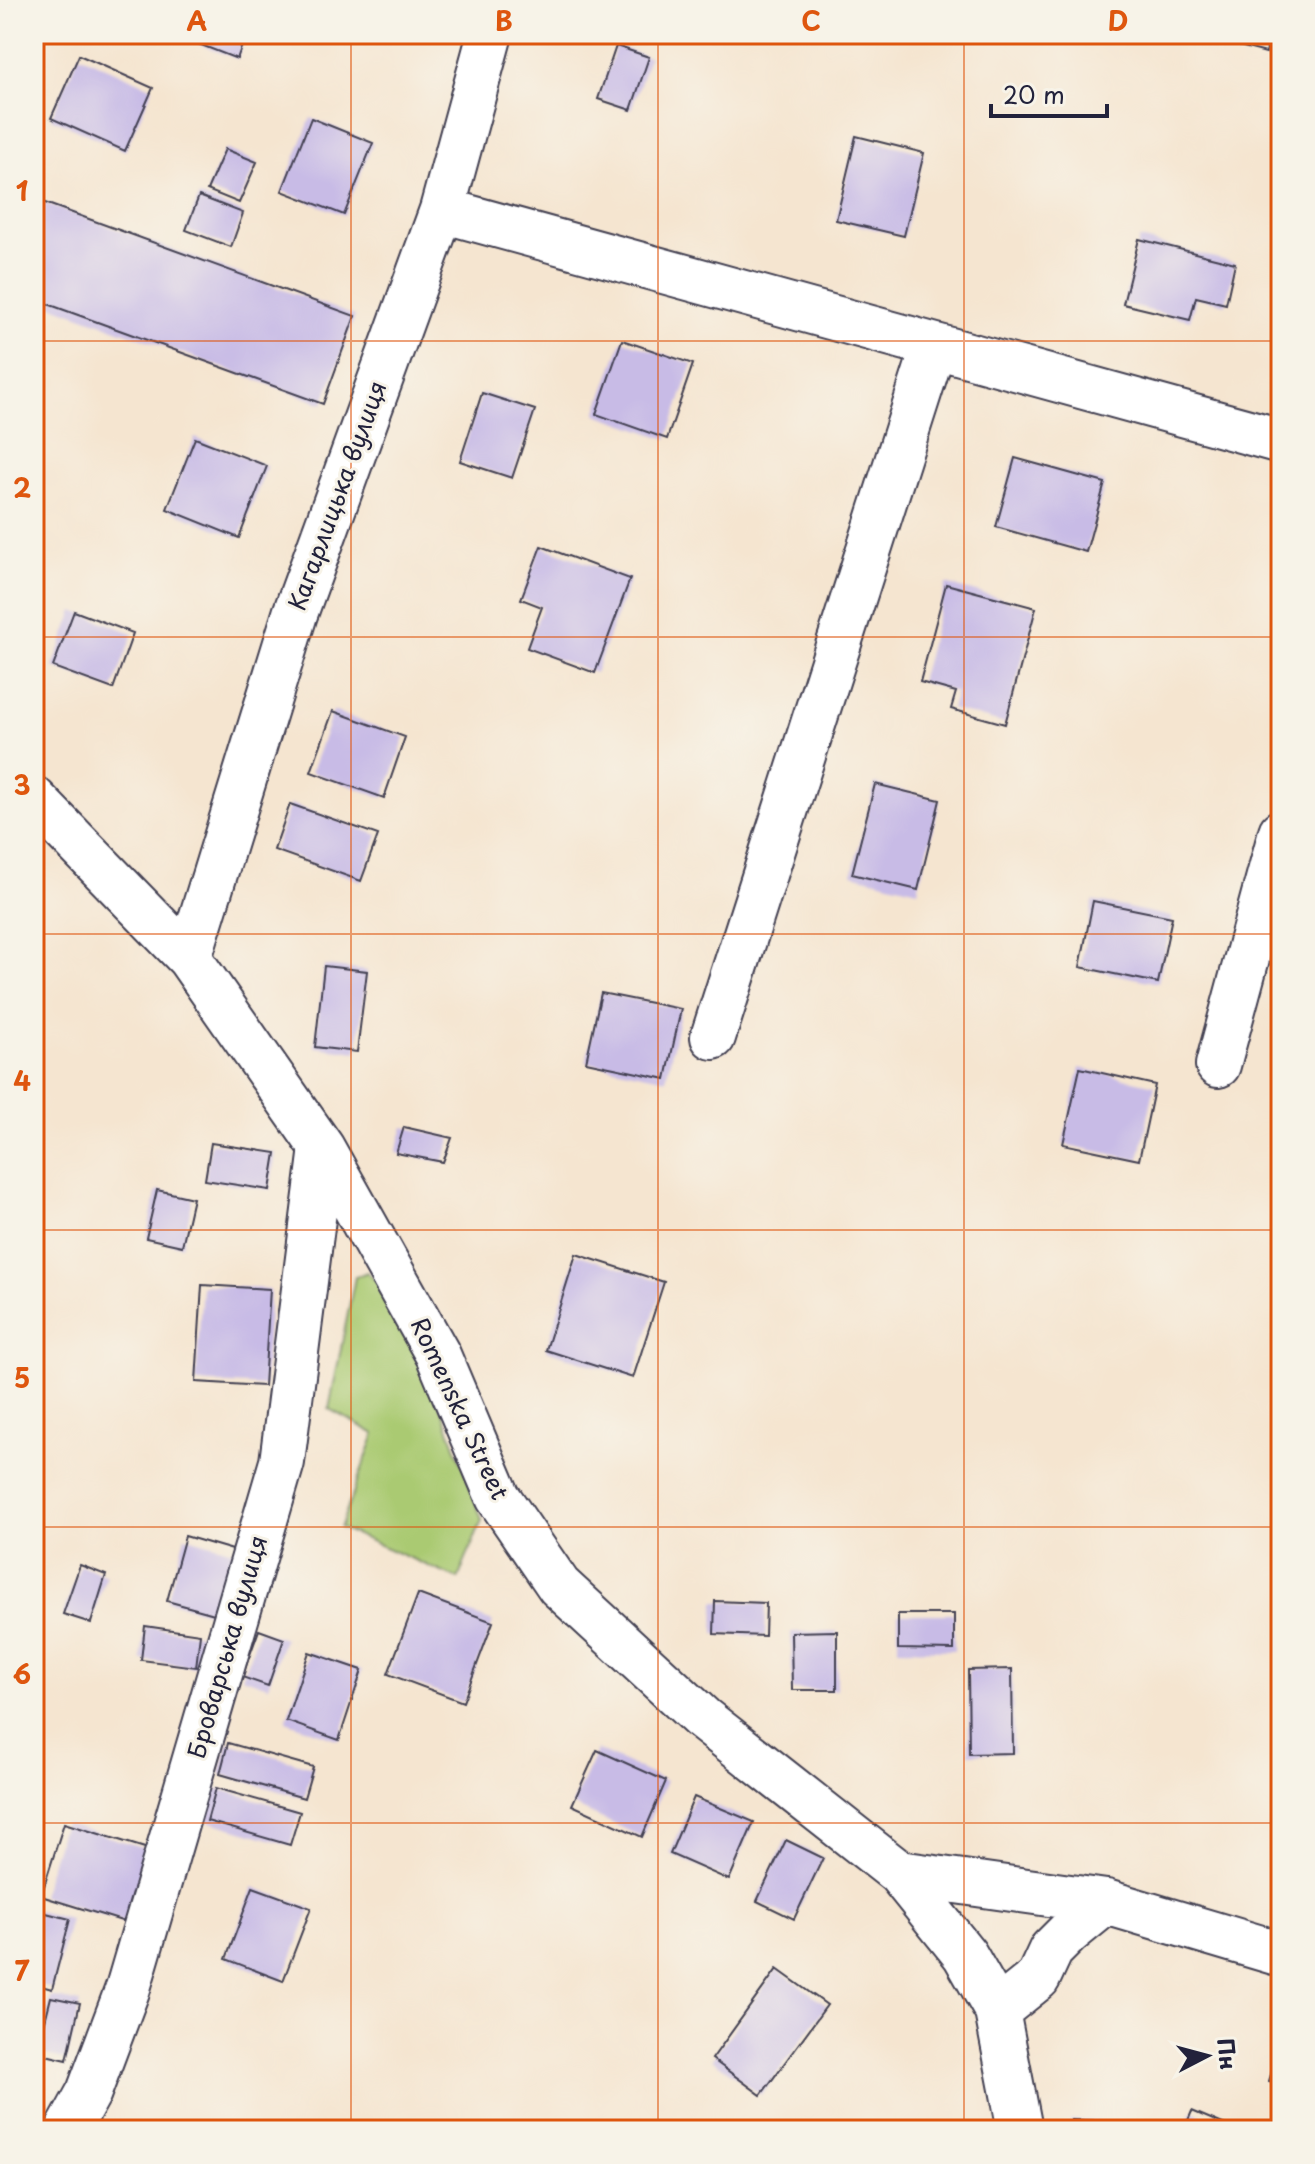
<svg xmlns="http://www.w3.org/2000/svg" width="1315" height="2164" font-family="'Playpen Sans',sans-serif">
  <style>
    .green { fill: #aaca72; stroke: #667656; stroke-width: 2 }
    .building { fill: #c8bbe6 }
    .lines { fill: none; stroke-linecap: round; stroke-linejoin: round }
    .minor-casing { stroke: #423f51; stroke-width: 48 }
    .minor { stroke: #fff; stroke-width: 44 }
    .grid { fill: none; stroke: #de560e; stroke-width: 2; stroke-opacity: 0.55 }
    .labels { text-anchor: middle; stroke-width: 6; stroke-linejoin: round; paint-order: stroke }
    .street-label { font-size: 24px; fill: #22223b; stroke: #f7f3e8 }
    .neatline { fill: none; stroke: #de560e; stroke-width: 3 }
    .grid-label { font-size: 26px; text-anchor: middle; font-weight: bold; fill: #de560e }
  </style>
  <rect width="100%" height="100%" fill="#f7f3e8"/>
  <filter id="ink" filterUnits="userSpaceOnUse"><feTurbulence type="fractalNoise" baseFrequency=".0125" numOctaves="2"/><feDisplacementMap in="SourceGraphic" scale="16" xChannelSelector="R" yChannelSelector="G"/><feConvolveMatrix kernelMatrix="1 2 1 2 8 2 1 2 1" color-interpolation-filters="sRGB"/></filter>
  <filter id="wash" filterUnits="userSpaceOnUse"><feTurbulence type="fractalNoise" baseFrequency=".006" numOctaves="4" result="noise"/><feDisplacementMap in="SourceGraphic" scale="32" xChannelSelector="R" yChannelSelector="G"/><feGaussianBlur stdDeviation="1.8" result="paint"/><feColorMatrix in="noise" values="0 0 0 0 0 0 0 0 0 0 0 0 0 0 0 0 0 1.4 0 .05"/><feComposite in="paint" operator="in"/></filter>
  <g filter="url(#wash)">
    <rect width="100%" height="100%" fill="#f5e5d0"/>
    <path class="green" d="M 367,1272 L 387,1292 L 443,1413 L 482,1520 L 458,1579 L 340,1528 L 375,1434 L 329,1409 L 355,1277 Z"/>
    <g id="blocks">
      <path class="building" d="M 173,34 L 246,34 L 237,59 Z
        M 1194,34 L 1270,34 L 1266,53 Z
        M 616,46 L 649,57 L 631,110 L 598,99 Z
        M 79,55 L 153,88 L 125,151 L 51,118 Z
        M 311,118 L 373,143 L 344,215 L 282,191 Z
        M 856,136 L 924,153 L 904,236 L 836,220 Z
        M 225,149 L 257,162 L 239,203 L 207,190 Z
        M 199,196 L 243,213 L 231,247 L 186,230 Z
        M 34,199 L 355,316 L 323,404 L 34,299 Z
        M 1139,239 L 1235,263 L 1226,304 L 1196,297 L 1190,320 L 1123,304 Z
        M 622,340 L 693,364 L 667,439 L 596,414 Z
        M 482,393 L 535,410 L 512,478 L 460,461 Z
        M 195,438 L 267,466 L 239,538 L 167,509 Z
        M 1015,458 L 1105,483 L 1086,552 L 996,527 Z
        M 541,546 L 630,579 L 595,673 L 527,648 L 542,607 L 521,599 Z
        M 946,584 L 1036,608 L 1005,724 L 951,709 L 956,692 L 920,682 Z
        M 74,611 L 133,633 L 113,689 L 53,667 Z
        M 333,711 L 405,737 L 384,798 L 311,772 Z
        M 875,784 L 940,800 L 918,890 L 852,874 Z
        M 290,804 L 378,835 L 361,881 L 274,850 Z
        M 1093,901 L 1172,917 L 1158,983 L 1080,967 Z
        M 324,966 L 367,971 L 357,1052 L 315,1047 Z
        M 601,993 L 681,1009 L 666,1079 L 586,1062 Z
        M 1080,1068 L 1155,1085 L 1139,1160 L 1063,1144 Z
        M 404,1127 L 452,1138 L 443,1162 L 396,1153 Z
        M 211,1143 L 276,1153 L 270,1190 L 205,1180 Z
        M 157,1190 L 193,1198 L 182,1246 L 146,1238 Z
        M 576,1254 L 664,1282 L 633,1378 L 546,1350 Z
        M 202,1285 L 270,1289 L 264,1386 L 196,1382 Z
        M 185,1536 L 236,1551 L 218,1615 L 167,1601 Z
        M 80,1565 L 106,1575 L 91,1623 L 63,1614 Z
        M 418,1594 L 493,1622 L 463,1702 L 388,1674 Z
        M 715,1601 L 766,1603 L 765,1636 L 714,1634 Z
        M 898,1614 L 954,1614 L 954,1650 L 898,1649 Z
        M 145,1626 L 200,1634 L 196,1667 L 141,1660 Z
        M 259,1630 L 284,1639 L 268,1686 L 242,1677 Z
        M 837,1631 L 837,1690 L 792,1690 L 791,1632 Z
        M 309,1652 L 362,1670 L 339,1740 L 286,1721 Z
        M 1012,1669 L 1013,1753 L 969,1754 L 968,1670 Z
        M 228,1743 L 313,1767 L 304,1798 L 220,1774 Z
        M 597,1750 L 666,1781 L 642,1837 L 572,1805 Z
        M 216,1788 L 300,1812 L 290,1845 L 207,1821 Z
        M 694,1797 L 754,1822 L 729,1880 L 670,1854 Z
        M 64,1823 L 148,1849 L 125,1922 L 41,1896 Z
        M 786,1840 L 823,1858 L 794,1919 L 757,1901 Z
        M 253,1887 L 311,1908 L 283,1981 L 226,1959 Z
        M 34,1910 L 70,1919 L 52,1989 L 34,1984 Z
        M 777,1969 L 827,2005 L 761,2095 L 712,2059 Z
        M 51,1997 L 80,2003 L 67,2060 L 37,2053 Z
        M 1280,2044 L 1281,2044 L 1281,2085 L 1269,2081 Z
        M 1192,2111 L 1237,2130 L 1184,2130 Z
        M 1071,2120 L 1100,2121 L 1100,2130 L 1071,2130 Z"/>
    </g>
  </g>
  <g filter="url(#ink)">
    <use href="#blocks" fill-opacity="0" stroke="#423f51" stroke-width="2"/>
    <g class="lines">
      <g class="minor-casing">
        <path id="minor" d="M 442,210 L 1281,441
          M 34,799 L 189,958 L 322,1148 L 438,1355 L 498,1497 L 559,1586 L 702,1718 L 899,1873 L 965,1955 L 997,2011 L 1020,2130
          M 189,958 L 295,614 L 442,210 L 490,34
          M 713,1037 L 934,346
          M 1218,1065 L 1281,832
          M 899,1873 L 1106,1902 L 1281,1954
          M 997,2011 L 1038,1978 L 1051,1950 L 1068,1933 L 1106,1902
          M 68,2130 L 89,2092 L 128,1988 L 282,1462 L 322,1148"/>
      </g>
      <use href="#minor" class="minor"/>
    </g>
  </g>
  <path class="grid" d="M 351,34 L 351,2130M 658,34 L 658,2130M 964,34 L 964,2130M 34,341 L 1281,341M 34,637 L 1281,637M 34,934 L 1281,934M 34,1230 L 1281,1230M 34,1527 L 1281,1527M 34,1823 L 1281,1823"/>
  <g class="labels">
    <g class="street-label">
      <text transform="translate(338 496) rotate(-70)" y="8">Кагарлицька вулиця</text>
      <text transform="translate(459 1409) rotate(65)" y="8">Romenska Street</text>
      <text transform="translate(228 1647) rotate(-74)" y="8">Броварська вулиця</text>
    </g>
  </g>
  <rect width="1315" height="2164" fill="none" stroke="#f7f3e8" stroke-width="88"/>
  <g transform="translate(1207 2056) rotate(84)" stroke="#f7f3e8" stroke-width="6" paint-order="stroke">
  <path d="M0-6L14 30L0 20L-14 30Z" fill="#22223b"/>
  <text y="-12" font-size="22" font-weight="bold" text-anchor="middle" fill="#22223b">Пн</text>
  </g>
  <path d="M991 104v12h116v-12" fill="none" stroke="#22223b" stroke-width="4"/>
  <text x="1003" y="104" font-size="24" fill="#22223b" stroke="#f7f3e8" stroke-width="6" paint-order="stroke">20 m</text>
  <rect x="44" y="44" width="1227" height="2076" class="neatline"/>
  <g class="grid-label">
    <text x="197" y="31">A</text>
    <text x="504" y="31">B</text>
    <text x="811" y="31">C</text>
    <text x="1118" y="31">D</text>
    <text x="22" y="201">1</text>
    <text x="22" y="498">2</text>
    <text x="22" y="795">3</text>
    <text x="22" y="1091">4</text>
    <text x="22" y="1388">5</text>
    <text x="22" y="1684">6</text>
    <text x="22" y="1981">7</text>
  </g>
</svg>
